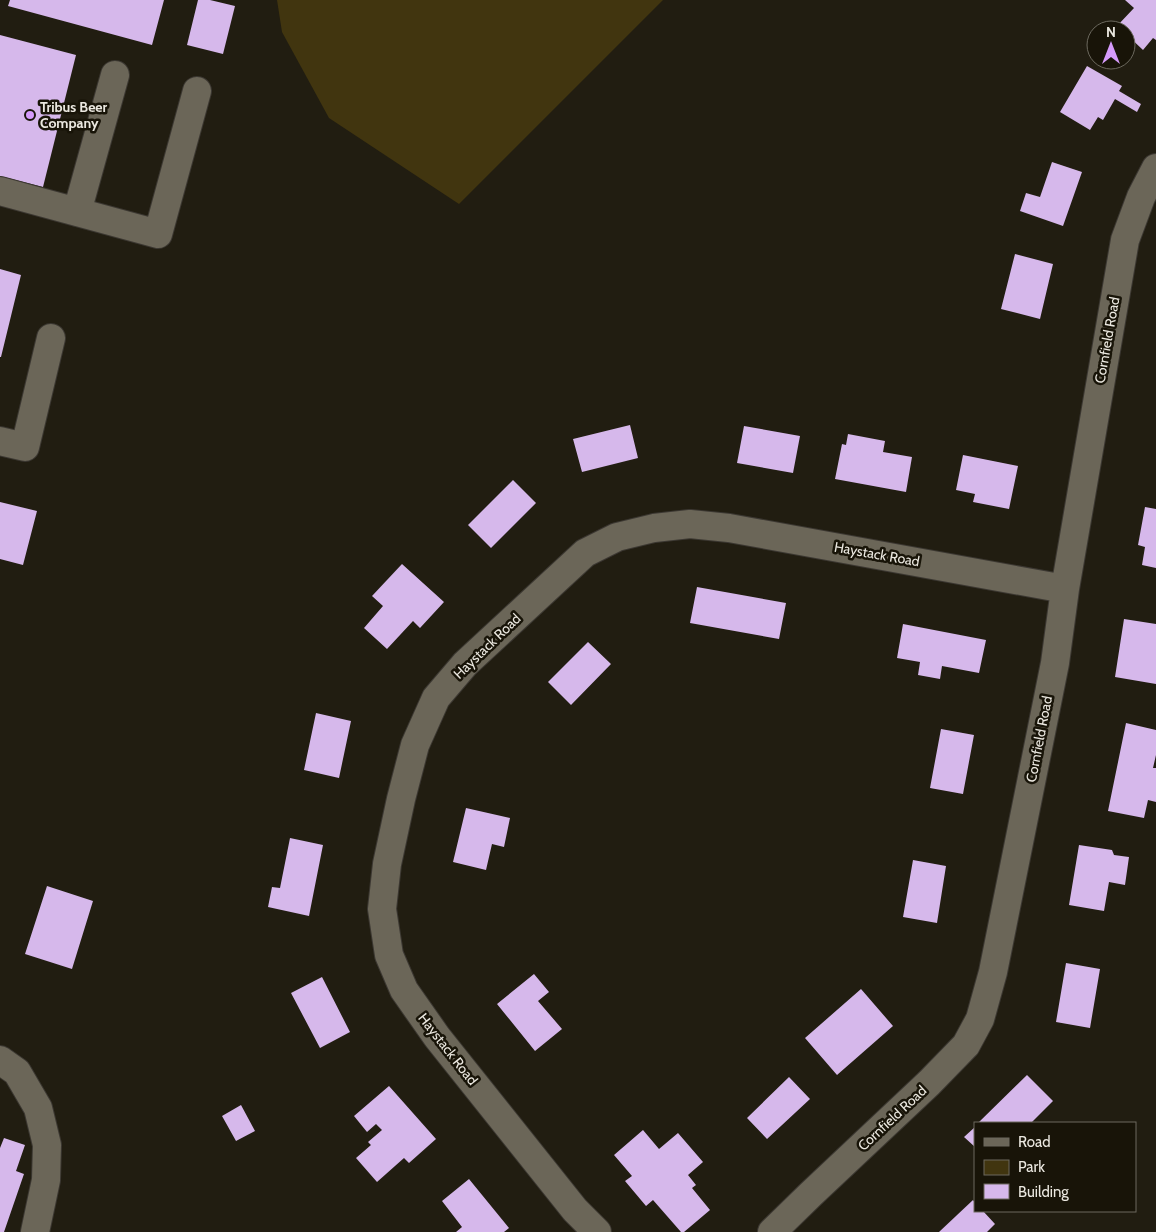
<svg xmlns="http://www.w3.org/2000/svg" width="1156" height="1232" font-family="Cabin,sans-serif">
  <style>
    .green { fill: #41350f }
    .building { fill: #d6b8eb }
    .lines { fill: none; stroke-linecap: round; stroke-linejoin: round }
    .minor-casing { stroke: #3c3832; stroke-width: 30 }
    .minor { stroke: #6b6658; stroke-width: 28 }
    .poi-dot { fill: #d59bfb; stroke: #181408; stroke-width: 2 }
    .labels { text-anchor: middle; stroke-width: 5; stroke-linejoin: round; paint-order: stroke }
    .poi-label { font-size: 14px; font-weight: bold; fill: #ebe8e0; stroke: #181408; text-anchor: start }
    .street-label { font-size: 14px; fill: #ebe8e0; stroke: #181408 }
  </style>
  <rect width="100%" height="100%" fill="#211d11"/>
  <path class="green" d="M 277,0 L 663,0 L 459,204 L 329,118 L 282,32 Z"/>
  <path class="building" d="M 10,0 L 164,0 L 152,45 L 8,6 Z
    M 198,0 L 210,0 L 235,6 L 223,54 L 187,45 Z
    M 1125,0 L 1156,0 L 1156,40 L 1153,38 L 1143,50 L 1126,34 L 1126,30 L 1121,30 L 1117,26 L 1134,8 Z
    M 0,35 L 76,55 L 43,187 L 0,176 Z
    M 1087,66 L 1122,86 L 1119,91 L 1141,104 L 1137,112 L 1115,99 L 1103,120 L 1098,117 L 1090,130 L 1060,112 Z
    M 1052,162 L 1082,172 L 1063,226 L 1020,211 L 1026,193 L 1040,197 Z
    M 1015,254 L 1053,264 L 1040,319 L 1001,309 Z
    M 0,269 L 21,275 L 1,357 L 0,357 Z
    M 630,425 L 638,458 L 582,472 L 573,439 Z
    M 744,426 L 800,436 L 793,473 L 737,463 Z
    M 848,434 L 885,441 L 883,452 L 912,457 L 906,492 L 835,479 L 842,444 L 846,445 Z
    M 963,455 L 1018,466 L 1009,509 L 973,502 L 975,494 L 956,490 Z
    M 513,480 L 536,503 L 491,548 L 468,525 Z
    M 0,502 L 37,511 L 23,565 L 0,559 Z
    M 1145,507 L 1156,509 L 1156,568 L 1142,565 L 1145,547 L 1138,545 Z
    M 402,564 L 444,602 L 420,628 L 413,621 L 387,649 L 364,628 L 383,606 L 372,596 Z
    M 697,587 L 786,603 L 779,639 L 690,623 Z
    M 1124,619 L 1156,624 L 1156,684 L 1115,677 Z
    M 903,624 L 986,640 L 979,673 L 942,666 L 940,679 L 918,675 L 920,662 L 897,658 Z
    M 588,642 L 611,664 L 571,705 L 548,682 Z
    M 316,713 L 351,721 L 339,778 L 304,770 Z
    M 1126,723 L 1156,730 L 1156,755 L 1153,768 L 1156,768 L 1156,802 L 1148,800 L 1144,818 L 1108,811 Z
    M 941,729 L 974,735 L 963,794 L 930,788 Z
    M 466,808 L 510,818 L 504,847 L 492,844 L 486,870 L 453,862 Z
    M 290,838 L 323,845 L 309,916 L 268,907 L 272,887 L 280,888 Z
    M 1079,845 L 1112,850 L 1114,855 L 1129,857 L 1125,885 L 1109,882 L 1104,911 L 1069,905 Z
    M 913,860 L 946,866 L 937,923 L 903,917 Z
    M 47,886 L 93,901 L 72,969 L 25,954 Z
    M 1066,963 L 1100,969 L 1090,1028 L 1056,1022 Z
    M 534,974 L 549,992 L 538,1001 L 562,1029 L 535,1051 L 497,1004 Z
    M 322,977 L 350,1032 L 320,1048 L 291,993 Z
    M 861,989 L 893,1026 L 837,1075 L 805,1038 Z
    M 1027,1075 L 1053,1101 L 1031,1123 L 978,1123 Z
    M 789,1077 L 810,1099 L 767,1139 L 747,1118 Z
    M 389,1086 L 436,1139 L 409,1163 L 404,1158 L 377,1182 L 356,1158 L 371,1145 L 368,1142 L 382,1130 L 376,1124 L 367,1132 L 354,1116 Z
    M 241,1105 L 255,1131 L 236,1141 L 222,1116 Z
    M 975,1127 L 975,1147 L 964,1137 Z
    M 643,1130 L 659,1149 L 678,1133 L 703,1162 L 688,1175 L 696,1185 L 692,1188 L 710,1210 L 684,1232 L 681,1232 L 653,1200 L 646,1206 L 625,1181 L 632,1176 L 614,1155 Z
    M 4,1138 L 25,1145 L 16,1171 L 24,1174 L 4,1232 L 0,1232 L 0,1148 Z
    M 469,1179 L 509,1228 L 504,1232 L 456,1232 L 462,1227 L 442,1201 Z
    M 973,1200 L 975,1203 L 975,1211 L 983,1211 L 995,1224 L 987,1232 L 939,1232 Z"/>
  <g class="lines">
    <g class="minor-casing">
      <path id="minor" d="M 0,191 L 158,234 L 197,91
        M 77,212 L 115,75
        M 0,441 L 25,447 L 51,338
        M 0,1060 L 17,1072 L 38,1108 L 47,1145 L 46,1180 L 35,1232
        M 597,1232 L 575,1210 L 437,1037 L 404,990 L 389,955 L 382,909 L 387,864 L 401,799 L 415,745 L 436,698 L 465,664 L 585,553 L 617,537 L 654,528 L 690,524 L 729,528 L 1065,589
        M 772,1232 L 811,1194 L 929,1083 L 966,1045 L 980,1019 L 993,972 L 1055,663 L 1065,589 L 1125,240 L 1141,197 L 1156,168"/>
    </g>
    <use href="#minor" class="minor"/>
  </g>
  <circle class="poi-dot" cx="30" cy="115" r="5"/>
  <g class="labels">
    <g class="poi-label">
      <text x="40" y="112">Tribus Beer<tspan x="40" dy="16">Company</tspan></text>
    </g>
    <g class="street-label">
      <text transform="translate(1107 340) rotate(-80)" y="5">Cornfield Road</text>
      <text transform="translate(877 554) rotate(10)" y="5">Haystack Road</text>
      <text transform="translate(487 646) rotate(-44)" y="5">Haystack Road</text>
      <text transform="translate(1039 739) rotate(-79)" y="5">Cornfield Road</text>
      <text transform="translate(448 1049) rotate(52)" y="5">Haystack Road</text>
      <text transform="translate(892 1118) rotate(-43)" y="5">Cornfield Road</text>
    </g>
  </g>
  <rect x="974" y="1122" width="162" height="90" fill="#181408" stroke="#6c695e"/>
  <rect x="984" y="1138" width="25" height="8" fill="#6b6658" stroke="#6c695e"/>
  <text x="1018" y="1147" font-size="15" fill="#ebe8e0">Road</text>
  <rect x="984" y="1160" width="25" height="15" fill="#41350f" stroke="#6c695e"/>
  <text x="1018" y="1172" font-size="15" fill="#ebe8e0">Park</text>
  <rect x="984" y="1184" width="25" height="15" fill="#d6b8eb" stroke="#6c695e"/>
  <text x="1018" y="1197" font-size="15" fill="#ebe8e0">Building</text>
  <g transform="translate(1111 45)"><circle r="24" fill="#181408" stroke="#6c695e"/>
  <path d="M0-4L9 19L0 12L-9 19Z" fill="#d59bfb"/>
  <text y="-8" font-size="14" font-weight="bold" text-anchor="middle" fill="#ebe8e0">N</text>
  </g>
</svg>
